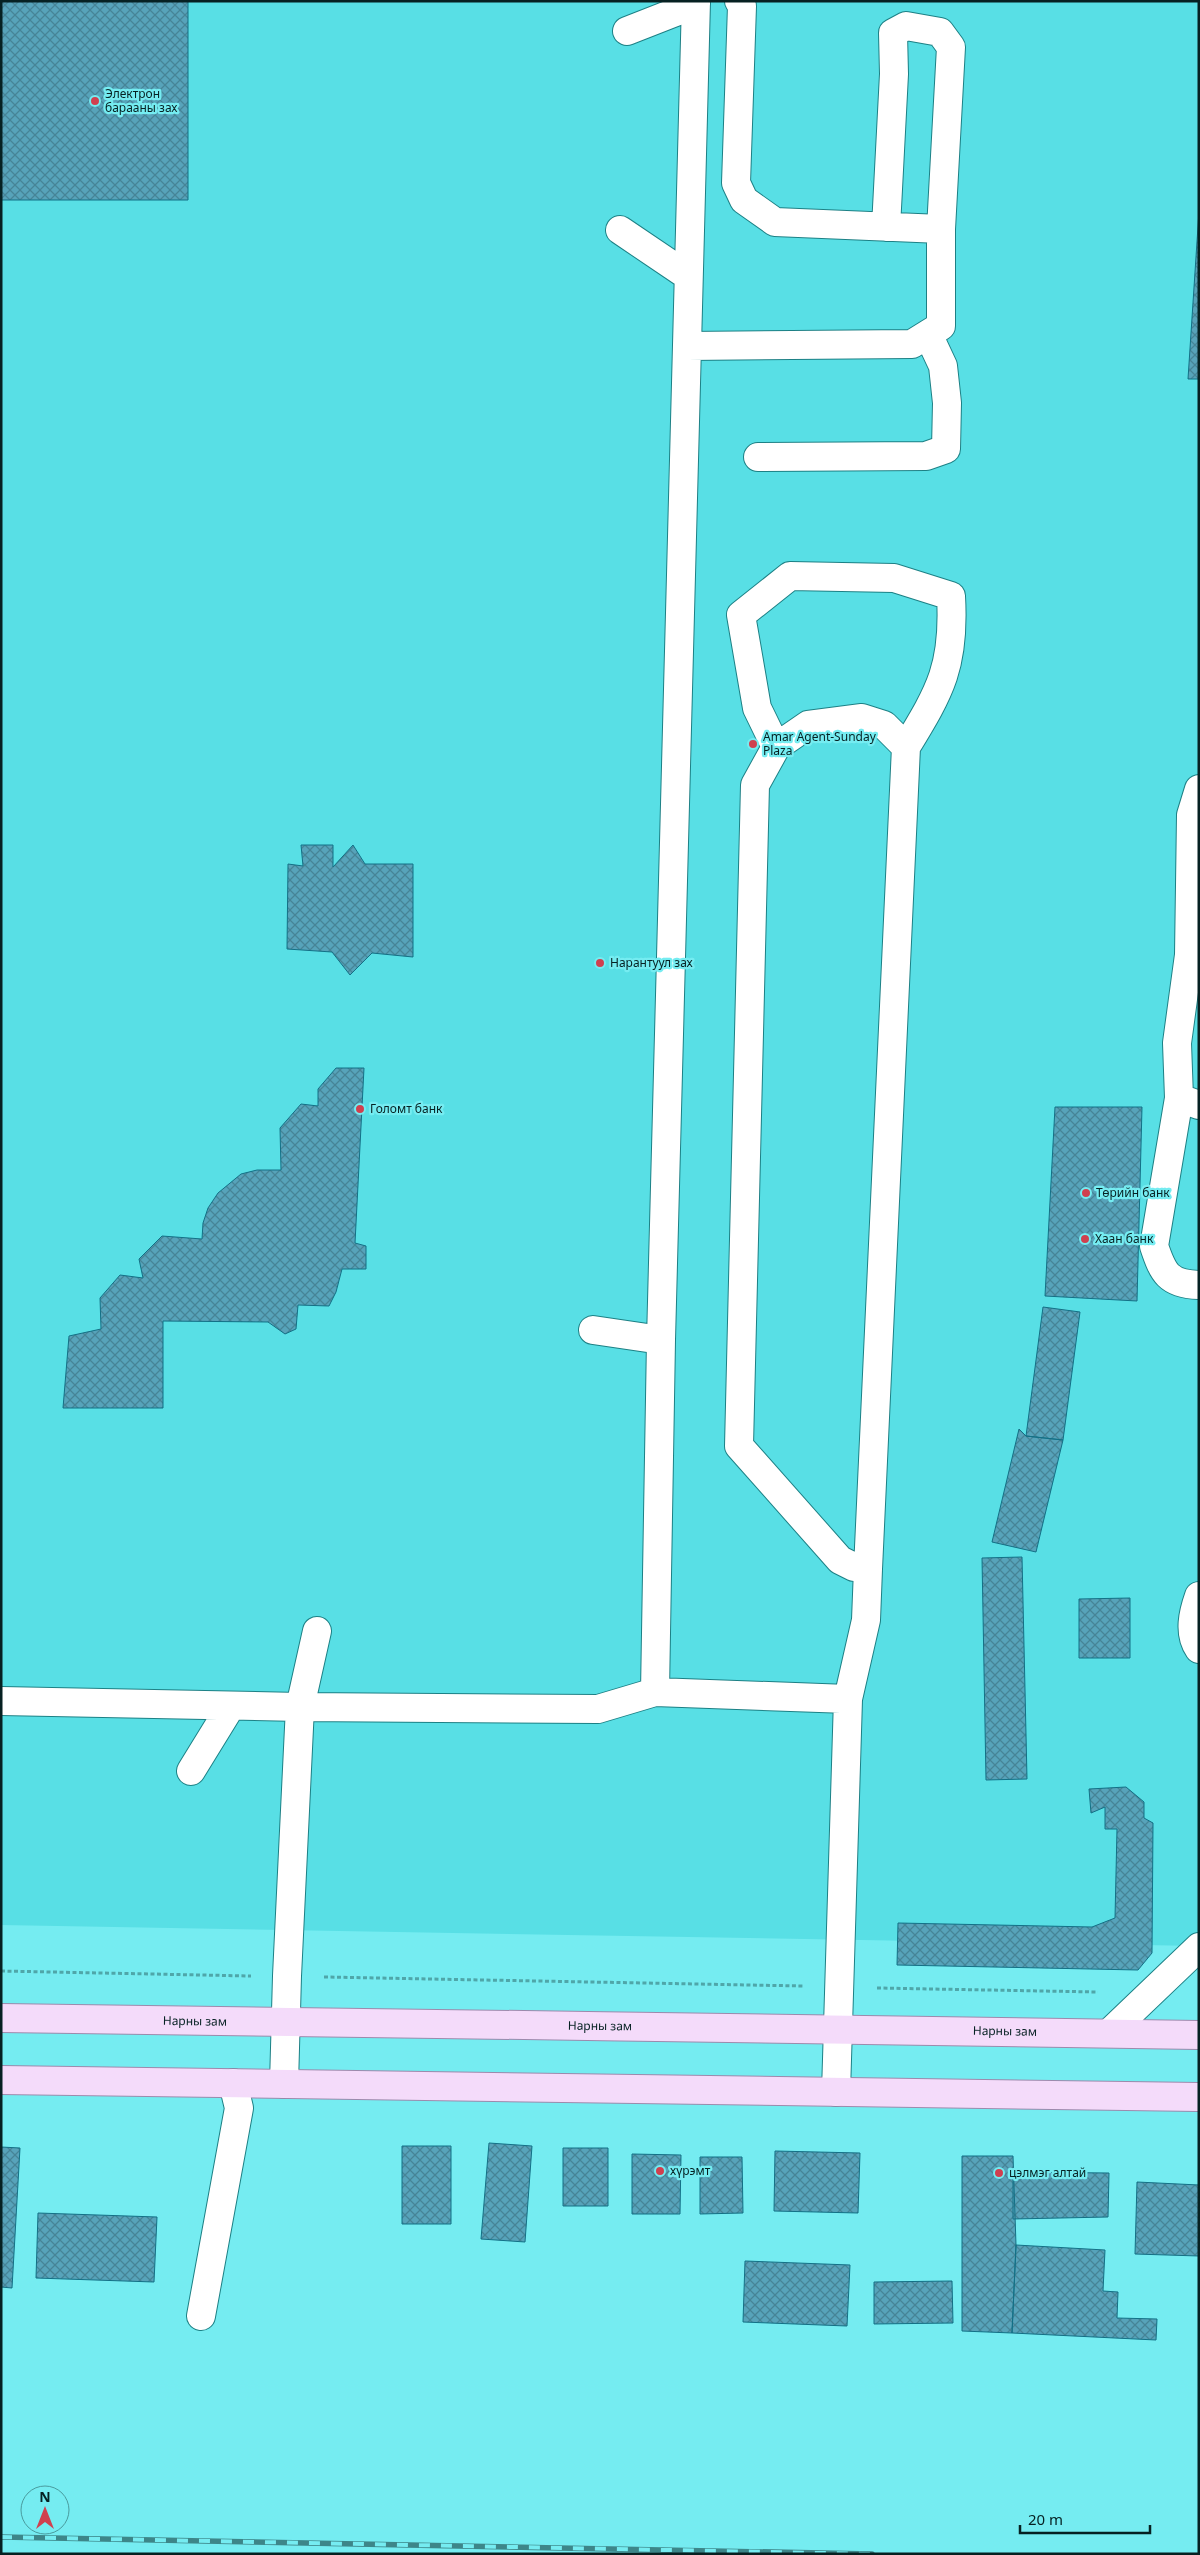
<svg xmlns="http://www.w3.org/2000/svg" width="1200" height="2555" font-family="'Noto Sans',sans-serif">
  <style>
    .built { fill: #58dfe5 }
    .building { fill: url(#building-cross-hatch); stroke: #137086 }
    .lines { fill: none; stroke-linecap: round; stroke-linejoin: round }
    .minor-casing { stroke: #1d8085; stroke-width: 30 }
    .major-casing { stroke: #9c8aac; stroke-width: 30 }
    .path { stroke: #4fa6a9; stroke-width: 3; stroke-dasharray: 4 2.5; stroke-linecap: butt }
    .minor { stroke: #fff; stroke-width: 28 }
    .major { stroke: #f4dbfa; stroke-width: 28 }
    .rail-casing { stroke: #3d8689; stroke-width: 5.5 }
    .rail { stroke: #75ecf1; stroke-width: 4; stroke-dasharray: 11; stroke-linecap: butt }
    .poi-dot { fill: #d0404f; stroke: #75ecf1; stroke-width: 2 }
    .labels { text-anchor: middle; stroke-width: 4.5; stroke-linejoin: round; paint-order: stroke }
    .poi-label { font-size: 12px; fill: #062122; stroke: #75ecf1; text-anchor: start }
    .street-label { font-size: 12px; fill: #062122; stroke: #75ecf1 }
  </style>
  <defs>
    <pattern id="building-cross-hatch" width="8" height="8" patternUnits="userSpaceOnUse" patternTransform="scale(1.25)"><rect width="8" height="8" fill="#57a3ba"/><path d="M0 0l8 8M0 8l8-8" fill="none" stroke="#468497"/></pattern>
  </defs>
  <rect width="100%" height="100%" fill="#75ecf1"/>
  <path class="built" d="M 1,1 L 1199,1 L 1199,1946 L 1,1925 Z"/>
  <path class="building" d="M 1,1 L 188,1 L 188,200 L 1,200 Z
    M 1199,211 L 1199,379 L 1188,379 Z
    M 301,845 L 333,845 L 333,867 L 353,845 L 365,864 L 413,864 L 413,957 L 372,953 L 350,975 L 332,952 L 287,949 L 288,864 L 303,866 Z
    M 336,1068 L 364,1068 L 355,1243 L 366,1246 L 366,1269 L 342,1269 L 336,1292 L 329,1306 L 298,1305 L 296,1329 L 285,1334 L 268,1322 L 163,1321 L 163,1408 L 63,1408 L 69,1336 L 101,1329 L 100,1298 L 120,1275 L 143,1278 L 139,1259 L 162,1236 L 202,1239 L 203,1223 L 208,1208 L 218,1193 L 241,1174 L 257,1170 L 281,1170 L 280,1128 L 301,1104 L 318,1106 L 318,1089 Z
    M 1055,1107 L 1142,1107 L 1137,1301 L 1045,1296 Z
    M 1043,1307 L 1080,1312 L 1063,1440 L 1026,1436 Z
    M 1019,1429 L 1026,1436 L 1063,1440 L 1036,1552 L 992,1542 Z
    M 1022,1557 L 1027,1779 L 986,1780 L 982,1558 Z
    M 1130,1598 L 1130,1658 L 1079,1658 L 1079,1599 Z
    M 1126,1787 L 1144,1802 L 1144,1818 L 1153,1823 L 1152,1953 L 1138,1970 L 897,1965 L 898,1923 L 1092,1927 L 1115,1918 L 1117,1829 L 1105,1829 L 1105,1807 L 1091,1813 L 1089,1789 Z
    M 489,2143 L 532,2146 L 525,2242 L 481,2239 Z
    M 402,2146 L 451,2146 L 451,2224 L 402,2224 Z
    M 1,2147 L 20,2148 L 12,2288 L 1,2287 Z
    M 563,2148 L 608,2148 L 608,2206 L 563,2206 Z
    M 775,2151 L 860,2153 L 858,2213 L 774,2211 Z
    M 632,2154 L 681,2155 L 680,2214 L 632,2214 Z
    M 962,2156 L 1013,2156 L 1016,2245 L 1012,2333 L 962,2331 Z
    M 700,2157 L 742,2157 L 743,2213 L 700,2214 Z
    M 1013,2172 L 1109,2173 L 1108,2217 L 1013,2219 Z
    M 1137,2182 L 1199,2185 L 1199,2256 L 1135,2254 Z
    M 38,2213 L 157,2217 L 154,2282 L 36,2278 Z
    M 1016,2245 L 1105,2250 L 1103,2291 L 1118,2292 L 1117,2318 L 1157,2319 L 1156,2340 L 1012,2333 Z
    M 745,2261 L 850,2265 L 847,2326 L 743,2322 Z
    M 952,2281 L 953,2323 L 874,2324 L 874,2282 Z"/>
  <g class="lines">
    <g class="minor-casing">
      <path id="minor" d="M 739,1 L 742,6 L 736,183 L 744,200 L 775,222 L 941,229
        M 627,31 L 696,4
        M 620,230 L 688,276
        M 687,346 L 912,344 L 941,326 L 941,229 L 951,47 L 940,32 L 906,26 L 893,33 L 894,74 L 886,227
        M 758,457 L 926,456 L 946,449 L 947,403 L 943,366 L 928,334
        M 776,747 L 757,708 L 741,615 L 790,576 L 894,578 L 951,596 C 955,665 941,690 906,747
        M 1199,789 L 1191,815 L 1189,955 L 1177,1043 L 1179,1098 L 1199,1105
        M 1179,1098 L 1154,1246 C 1163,1273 1168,1284 1199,1285
        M 593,1330 L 661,1340
        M 1199,1596 C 1193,1613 1188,1633 1199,1649
        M 317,1631 L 300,1707 L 598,1709 L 655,1692 L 661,1340 L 696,1
        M 655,1692 L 848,1699
        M 1,1701 L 300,1707 L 287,1976 L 284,2084
        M 191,1771 L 231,1706
        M 1109,2033 L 1199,1947
        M 836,2092 L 848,1699 L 866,1620 L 868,1569 L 906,747 L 884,725 L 862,718 L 808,725 L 776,747 L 755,785 L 739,1446 L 840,1560 L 854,1567 L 868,1569
        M 201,2316 L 239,2108 L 233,2083"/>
    </g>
    <g class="major-casing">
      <g id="major">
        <path id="s1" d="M 1,2018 C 400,2026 800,2026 1199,2035"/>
        <path d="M 1,2080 L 1199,2097"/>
      </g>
    </g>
    <path class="path" d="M 1,1971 L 251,1976
      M 324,1977 L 803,1986
      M 877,1988 L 1098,1992"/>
    <use href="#minor" class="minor"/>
    <use href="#major" class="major"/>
    <g class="rail-casing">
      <path id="rail" d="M 1,2537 L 872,2554"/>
    </g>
    <use href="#rail" class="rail"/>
  </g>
  <g class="poi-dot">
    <circle cx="95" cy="101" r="5"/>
    <circle cx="753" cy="744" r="5"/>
    <circle cx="600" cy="963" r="5"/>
    <circle cx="360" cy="1109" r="5"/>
    <circle cx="1086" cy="1193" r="5"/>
    <circle cx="1085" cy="1239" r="5"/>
    <circle cx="660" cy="2171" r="5"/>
    <circle cx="999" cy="2173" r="5"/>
  </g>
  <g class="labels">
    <g class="poi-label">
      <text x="105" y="98">Электрон<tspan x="105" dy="14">барааны зах</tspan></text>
      <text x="763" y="741">Amar Agent-Sunday<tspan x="763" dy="14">Plaza</tspan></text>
      <text x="610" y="967">Нарантуул зах</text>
      <text x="370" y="1113">Голомт банк</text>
      <text x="1096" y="1197">Төрийн банк</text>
      <text x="1095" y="1243">Хаан банк</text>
      <text x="670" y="2175">хүрэмт</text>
      <text x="1009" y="2177">цэлмэг алтай</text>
    </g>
    <g class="street-label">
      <text dy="4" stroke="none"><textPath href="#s1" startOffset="194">Нарны зам</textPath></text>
      <text dy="4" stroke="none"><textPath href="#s1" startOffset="599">Нарны зам</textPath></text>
      <text dy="4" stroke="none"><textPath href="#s1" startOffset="1004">Нарны зам</textPath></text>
    </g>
  </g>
  <rect width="1200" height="2555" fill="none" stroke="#062122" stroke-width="5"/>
  <g transform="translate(45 2510)"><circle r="24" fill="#75ecf1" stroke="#499b9e"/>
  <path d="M0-4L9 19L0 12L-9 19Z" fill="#d0404f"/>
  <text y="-8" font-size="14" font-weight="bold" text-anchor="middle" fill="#062122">N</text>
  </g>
  <path d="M1020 2525v8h130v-8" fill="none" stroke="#062122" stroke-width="2.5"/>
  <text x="1028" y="2525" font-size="15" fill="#062122" stroke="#75ecf1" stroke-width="4" paint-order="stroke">20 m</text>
</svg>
